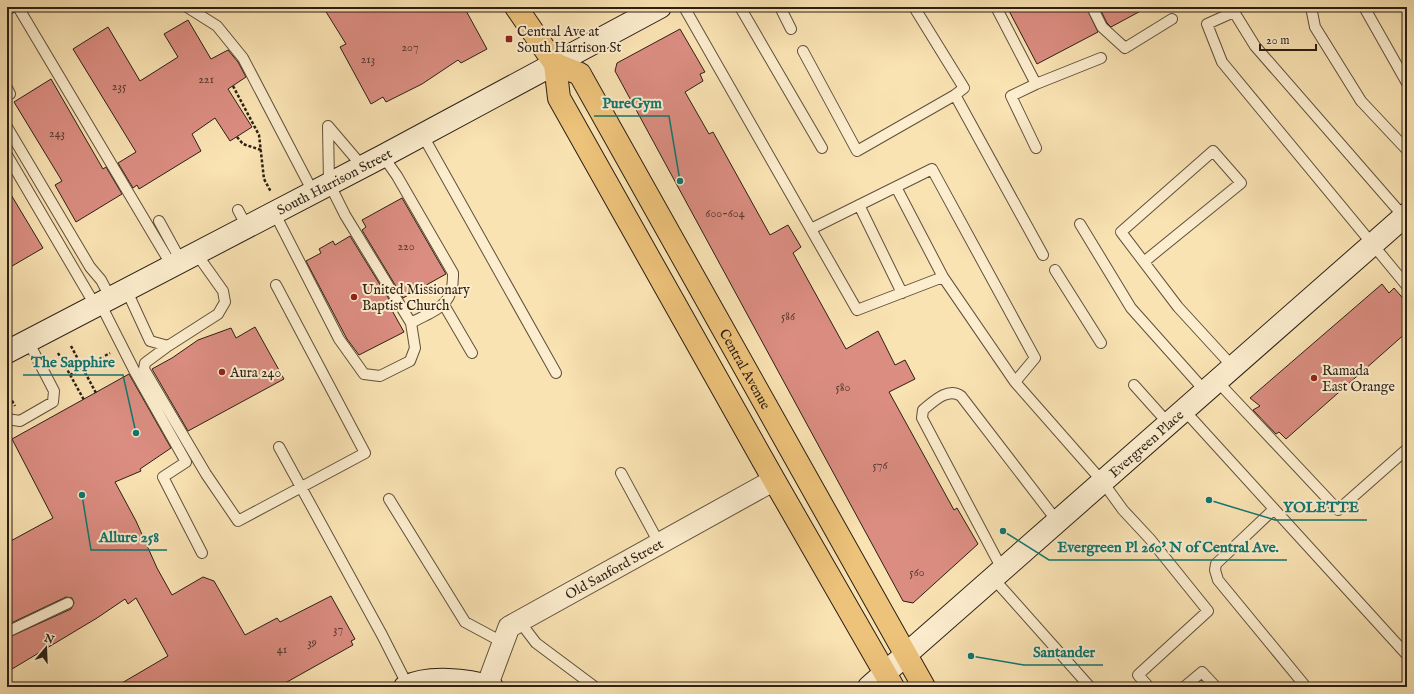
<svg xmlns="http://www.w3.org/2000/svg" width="1414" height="694" font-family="'IM FELL English',serif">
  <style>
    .building { fill: #db8d81; stroke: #2b1f15 }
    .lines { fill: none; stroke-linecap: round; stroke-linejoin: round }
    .lane-casing { stroke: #5f503c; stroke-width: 12 }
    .street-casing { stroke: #5f503c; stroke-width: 23 }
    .secondary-casing { stroke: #2b1f15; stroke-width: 24 }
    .primary-casing { stroke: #2b1f15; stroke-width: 24 }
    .path { stroke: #2b1f15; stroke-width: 2.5; stroke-dasharray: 3 2; stroke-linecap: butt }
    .lane { stroke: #fcedce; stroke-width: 10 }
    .street { stroke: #fcedce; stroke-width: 21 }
    .secondary { stroke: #fcedce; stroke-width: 22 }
    .primary { stroke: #edc27a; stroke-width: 22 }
    .poi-dot { fill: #8f2418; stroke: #fcedce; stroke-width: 1.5 }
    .labels { text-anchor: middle; stroke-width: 4; stroke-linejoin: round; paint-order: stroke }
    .number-label { font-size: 12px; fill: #573a30 }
    .poi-label { font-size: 14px; fill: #2b1f15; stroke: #fcedce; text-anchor: start }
    .street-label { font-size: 14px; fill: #2b1f15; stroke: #fcedce }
    .leader { fill: none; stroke: #0f766e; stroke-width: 1.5 }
    .callout-dot { fill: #0f766e; stroke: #fcedce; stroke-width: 1.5 }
    .callout-label { font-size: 15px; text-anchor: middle; font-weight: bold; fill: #0f766e; stroke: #fcedce; stroke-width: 4; stroke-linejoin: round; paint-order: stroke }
  </style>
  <rect width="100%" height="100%" fill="#fae3b3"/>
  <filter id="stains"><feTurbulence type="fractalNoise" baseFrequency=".005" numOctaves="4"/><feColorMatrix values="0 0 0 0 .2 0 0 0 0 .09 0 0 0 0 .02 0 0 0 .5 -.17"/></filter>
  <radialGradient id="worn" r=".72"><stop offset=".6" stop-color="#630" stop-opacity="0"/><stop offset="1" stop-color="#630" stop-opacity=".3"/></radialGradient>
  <path class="building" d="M 323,7 L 464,7 L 487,49 L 461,63 L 458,60 L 422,84 L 386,102 L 383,97 L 371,104 L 340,47 L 346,44 Z
    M 1007,7 L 1086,7 L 1098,32 L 1037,64 Z
    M 1099,7 L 1148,7 L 1111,27 L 1107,23 Z
    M 188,20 L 211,59 L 228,50 L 238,62 L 246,77 L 228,89 L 252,127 L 230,141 L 215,118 L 192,134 L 201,151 L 139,189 L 137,185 L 133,188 L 118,163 L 136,152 L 73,49 L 108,27 L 140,81 L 178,57 L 164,34 Z
    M 680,29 L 705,72 L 700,74 L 703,81 L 685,92 L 709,134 L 713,132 L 770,235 L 788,225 L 801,247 L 793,253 L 846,349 L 878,331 L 895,365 L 905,360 L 915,379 L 889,392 L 954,510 L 957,508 L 978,544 L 913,603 L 903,601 L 615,71 L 617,63 Z
    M 51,79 L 103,169 L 106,167 L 122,194 L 76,222 L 55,185 L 62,181 L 14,102 Z
    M 7,188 L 43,248 L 7,269 Z
    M 402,198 L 446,274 L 403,298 L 362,230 L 366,227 L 362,220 Z
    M 350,236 L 392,304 L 389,305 L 404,332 L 359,355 L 347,339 L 306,261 L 321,253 L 319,249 L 333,241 L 335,245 Z
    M 1382,284 L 1389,293 L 1394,288 L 1407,303 L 1407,332 L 1286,439 L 1279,432 L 1276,434 L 1253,410 L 1260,406 L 1250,398 Z
    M 255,327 L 284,379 L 188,431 L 152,369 L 172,358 L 198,340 L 231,328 L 236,338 Z
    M 129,374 L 171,448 L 140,469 L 141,471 L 115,482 L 136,521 L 157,568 L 172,595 L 203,577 L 214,581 L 245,635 L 277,618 L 280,622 L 331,596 L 355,639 L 351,641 L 353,645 L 278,687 L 115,687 L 168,656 L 136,598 L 128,604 L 125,599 L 97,618 L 7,672 L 7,638 L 71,609 L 74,603 L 72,598 L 66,597 L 7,625 L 7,543 L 53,518 L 12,439 Z"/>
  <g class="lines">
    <g class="lane-casing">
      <path id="lane" d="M 18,7 L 172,266
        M 187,7 L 217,26 L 243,58 L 313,192
        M 684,7 L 857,310 L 943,277 L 1015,382 L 1102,481 L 1123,510 L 1150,539 L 1208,611 L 1138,675 L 1149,687
        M 740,7 L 822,148
        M 780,7 L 791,29
        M 914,7 L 964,88 L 955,95
        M 996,7 L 1036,84 L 1101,58
        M 1092,7 L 1102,27 L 1125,48 L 1172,19
        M 1311,7 L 1315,27 L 1361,101 L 1407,150
        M 1364,7 L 1407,83
        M 7,10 L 12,7
        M 803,51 L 857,151 L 955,95 L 1043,255
        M 1036,84 L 1011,96 L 1036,148
        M 7,88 L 10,94
        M 328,126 L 362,166
        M 7,127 L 90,267 L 101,280 L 110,297
        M 422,134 L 556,373
        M 7,155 L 95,305
        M 383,156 L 397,176 L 453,273 C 454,307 436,309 411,323
        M 896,187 L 943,277
        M 859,205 L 902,293
        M 238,210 L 247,227
        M 274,212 L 339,339 L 364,374 L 380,376 L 410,361 L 415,348 L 411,323 L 345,215 L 329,183 L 328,126
        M 1404,217 L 1255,46 L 1234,12 L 1207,24 L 1222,62 L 1407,286
        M 159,221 L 181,261
        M 1080,224 L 1131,308 L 1205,391
        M 811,229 L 932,169 L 1035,358 L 1015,382
        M 1145,261 L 1241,183 L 1213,151 L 1121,232 L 1178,307 L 1233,367
        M 1055,270 L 1101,343
        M 126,289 L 150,341 L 168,346 L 218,314 L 225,302 L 223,291 L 196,253
        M 100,303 L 134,370 L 186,462 L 163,477 L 202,553
        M 444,305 L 472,353
        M 168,346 L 145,363 L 144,369 L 206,474 L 238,521 L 365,453 L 276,285
        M 1217,381 L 1338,510 L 1407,449
        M 1134,385 L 1168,423
        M 1184,410 L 1407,655
        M 7,419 L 20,421 L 53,402 L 54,391 L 28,341
        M 279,447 L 382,635 L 408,686
        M 621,473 L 659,543
        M 389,499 L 465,622 L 504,643
        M 1274,509 L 1216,564 L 1215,570 L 1218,580 L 1306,687
        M 1002,569 L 922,418 L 923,410 C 934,401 948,387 961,396 L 1057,521
        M 993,578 L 1090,687
        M 520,622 L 536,643 L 595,687
        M 7,632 L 68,603
        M 1184,687 L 1202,672 L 1216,687"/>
    </g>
    <g class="street-casing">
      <g id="street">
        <path id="s1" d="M 487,686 L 509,627 L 774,480"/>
      </g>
    </g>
    <g class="secondary-casing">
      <g id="secondary">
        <path id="s2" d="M 7,352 L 383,156 L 660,7"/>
        <path d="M 405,687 C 429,675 468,680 492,687"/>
        <path id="s3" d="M 869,687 L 1407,214"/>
      </g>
    </g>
    <g class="primary-casing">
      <g id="primary">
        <path d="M 516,7 L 555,64 L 559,98 L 774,480 L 893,687"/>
        <path id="s4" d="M 555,64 L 580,74 L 582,78 L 924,687"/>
      </g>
    </g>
    <path class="path" d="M 233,86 L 259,135 L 264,179 L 271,192
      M 237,137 L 243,144 L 261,150
      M 71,346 L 96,393
      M 58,353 L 84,400
      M 70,375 L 110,353
      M 7,392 L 15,406
      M 7,485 L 9,497 L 7,502"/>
    <use href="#lane" class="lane"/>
    <use href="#street" class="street"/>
    <use href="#secondary" class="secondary"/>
    <use href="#primary" class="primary"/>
  </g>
  <g class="poi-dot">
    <rect x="505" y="35" width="8" height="8" rx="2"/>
    <circle cx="354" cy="297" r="4"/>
    <circle cx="222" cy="372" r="4"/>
    <circle cx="1314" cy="378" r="4"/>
  </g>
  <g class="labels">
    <g class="number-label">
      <text x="410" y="51">207</text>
      <text x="368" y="63">213</text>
      <text x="206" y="83">221</text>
      <text x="119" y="90">235</text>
      <text x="57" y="137">243</text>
      <text x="725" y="217">600-604</text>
      <text x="406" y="250">220</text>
      <text x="788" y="320">586</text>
      <text x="843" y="391">580</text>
      <text x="880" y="469">576</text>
      <text x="917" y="576">560</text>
      <text x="338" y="633">37</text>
      <text x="312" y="646">39</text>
      <text x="282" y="653">41</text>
    </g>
    <g class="poi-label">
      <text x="517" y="36">Central Ave at<tspan x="517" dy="16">South Harrison St</tspan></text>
      <text x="362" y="294">United Missionary<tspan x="362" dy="16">Baptist Church</tspan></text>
      <text x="1322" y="375">Ramada<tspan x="1322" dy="16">East Orange</tspan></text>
      <text x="230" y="377">Aura 240</text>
    </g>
    <g class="street-label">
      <text dy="5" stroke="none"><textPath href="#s2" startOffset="369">South Harrison Street</textPath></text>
      <text dy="5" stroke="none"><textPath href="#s4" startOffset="365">Central Avenue</textPath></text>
      <text dy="5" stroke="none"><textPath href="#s3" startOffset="369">Evergreen Place</textPath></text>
      <text dy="5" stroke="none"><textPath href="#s1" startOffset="183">Old Sanford Street</textPath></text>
    </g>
  </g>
  <path class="leader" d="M680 181L669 116H594M136 433L123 375H23M1209 500L1275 520H1367M82 495L91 550H167M1003 531L1049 560H1287M971 656L1024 665H1103"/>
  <g class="callout-dot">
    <circle cx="680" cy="181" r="4"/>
    <circle cx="136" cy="433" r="4"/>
    <circle cx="1209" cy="500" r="4"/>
    <circle cx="82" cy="495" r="4"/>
    <circle cx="1003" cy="531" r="4"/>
    <circle cx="971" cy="656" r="4"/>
  </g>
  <g class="callout-label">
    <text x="632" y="108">PureGym</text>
    <text x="73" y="367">The Sapphire</text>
    <text x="1321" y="512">YOLETTE</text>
    <text x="129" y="542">Allure 258</text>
    <text x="1168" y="552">Evergreen Pl 260' N of Central Ave.</text>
    <text x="1064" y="657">Santander</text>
  </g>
  <rect width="1414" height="694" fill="none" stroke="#fae3b3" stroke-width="24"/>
  <rect x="8" y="8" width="1398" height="678" fill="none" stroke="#2b1f15" stroke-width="2"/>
  <rect x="12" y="12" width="1390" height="670" fill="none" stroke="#2b1f15"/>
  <g transform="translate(46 648) rotate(19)" stroke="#fcedce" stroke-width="3" paint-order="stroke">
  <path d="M0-3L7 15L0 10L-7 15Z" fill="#2b1f15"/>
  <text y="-6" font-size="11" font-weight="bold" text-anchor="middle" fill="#2b1f15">N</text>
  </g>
  <path d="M1260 44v6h56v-6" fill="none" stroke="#2b1f15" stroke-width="2"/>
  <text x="1266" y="44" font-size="12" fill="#2b1f15" stroke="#fcedce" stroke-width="3" paint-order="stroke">20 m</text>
  <rect width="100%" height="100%" filter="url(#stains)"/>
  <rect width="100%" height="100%" fill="url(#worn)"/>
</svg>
